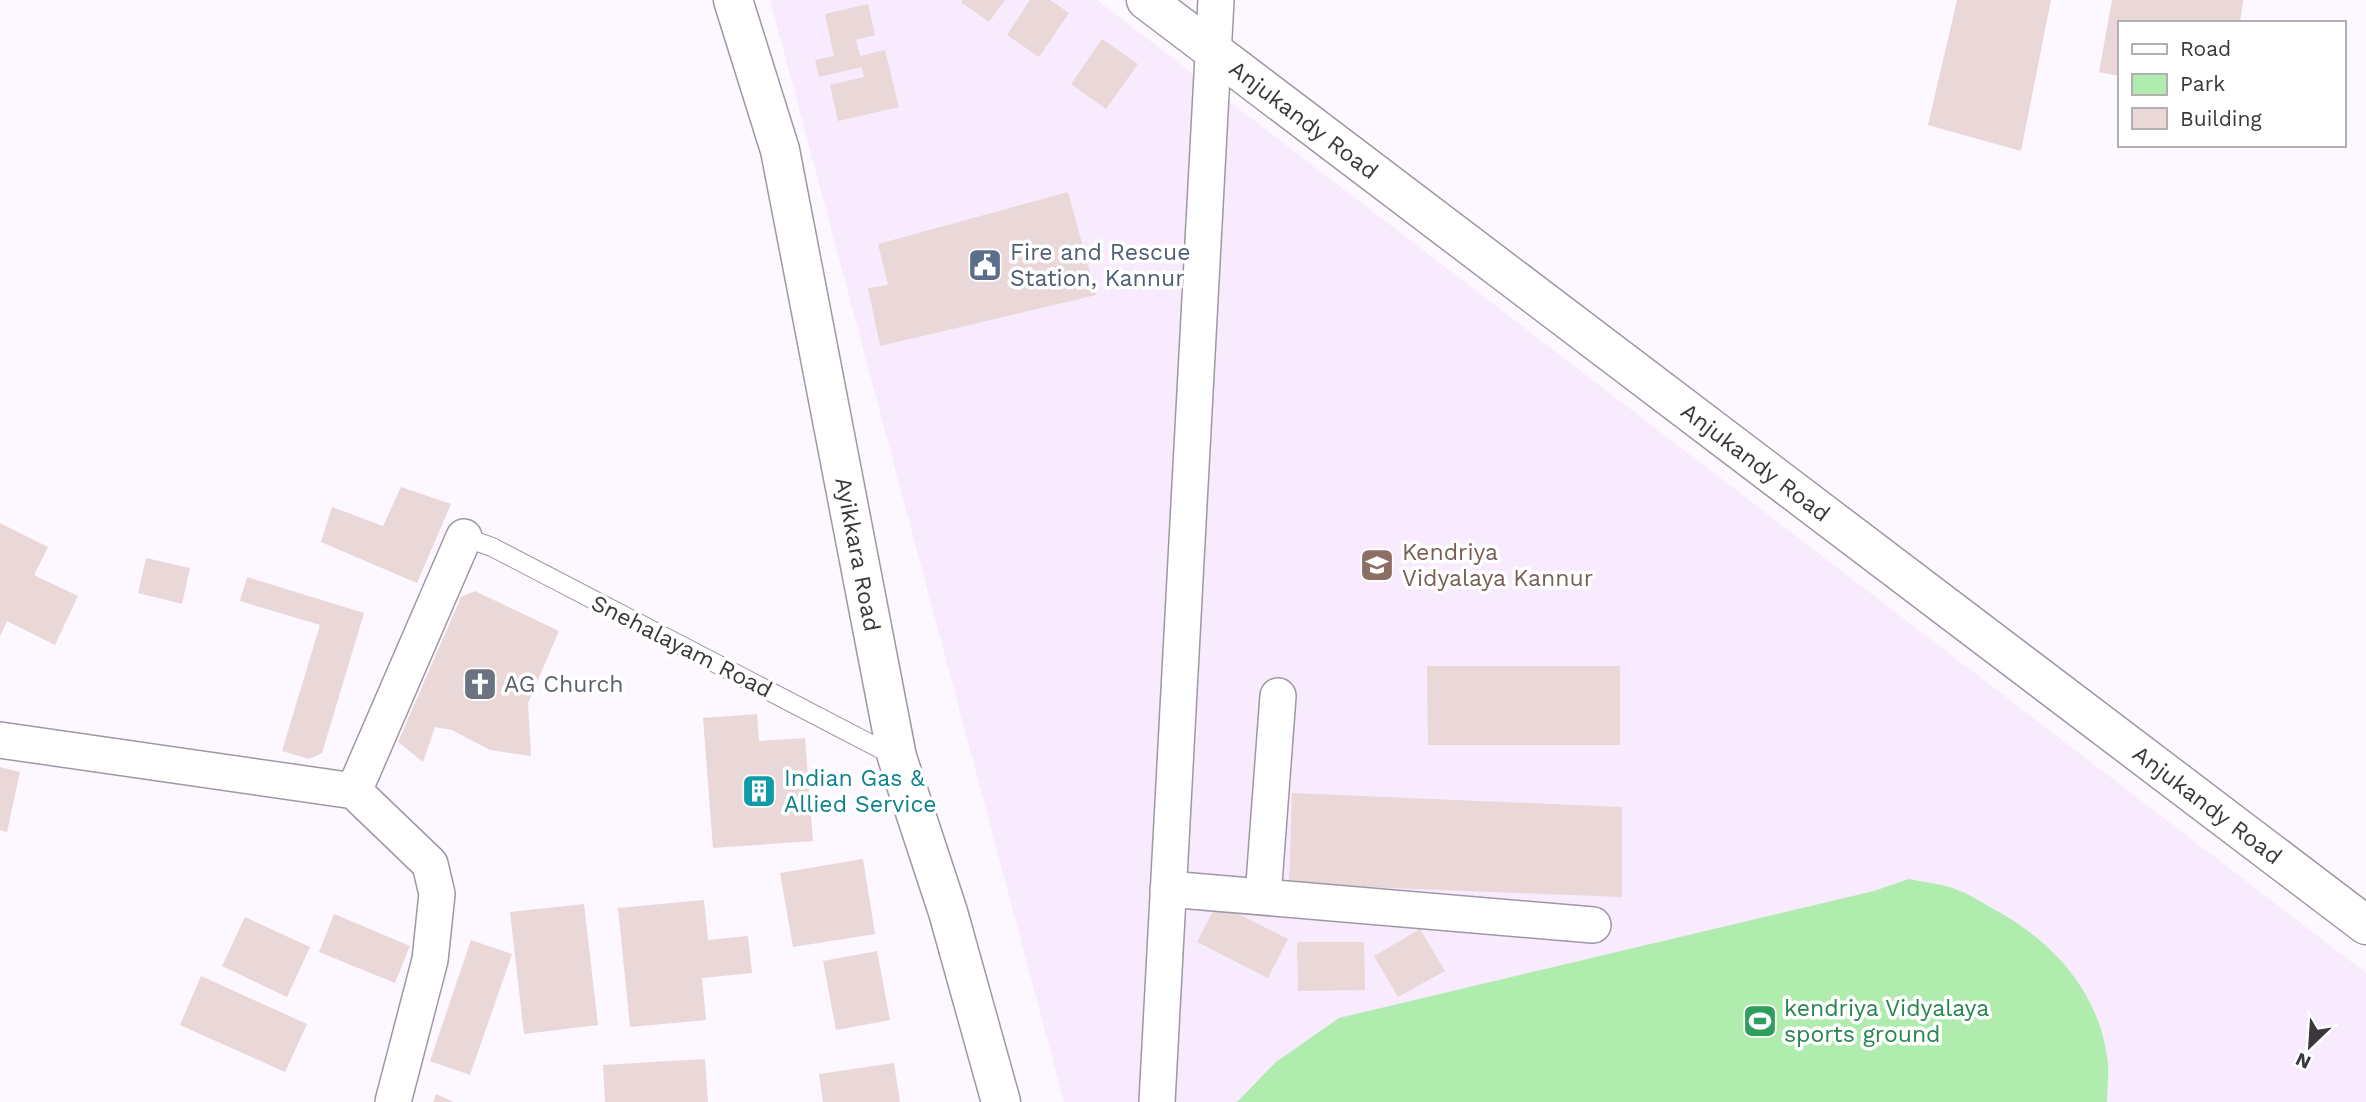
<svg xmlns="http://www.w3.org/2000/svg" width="2366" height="1102" font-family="'Work Sans',sans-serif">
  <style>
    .built { fill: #f8ebfd }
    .green { fill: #b0ecae }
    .building { fill: #e9d8d7 }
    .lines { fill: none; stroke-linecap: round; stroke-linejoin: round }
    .service-casing { stroke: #9f97a2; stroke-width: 20 }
    .minor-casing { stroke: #9f97a2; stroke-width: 38 }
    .tertiary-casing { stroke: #9f97a2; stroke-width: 41 }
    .secondary-casing { stroke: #9f97a2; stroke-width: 41 }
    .service { stroke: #fff; stroke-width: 18 }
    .minor { stroke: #fff; stroke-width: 35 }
    .tertiary { stroke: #fff; stroke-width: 38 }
    .secondary { stroke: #fff; stroke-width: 38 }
    .labels { text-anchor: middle; stroke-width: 7; stroke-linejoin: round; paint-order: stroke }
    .street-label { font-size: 23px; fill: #3b383c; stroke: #fff }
    .service-label { font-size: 23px; fill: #4e5e75; stroke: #fff; text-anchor: start }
    .education-label { font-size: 23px; fill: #785e54; stroke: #fff; text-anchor: start }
    .worship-label { font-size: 23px; fill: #5b616d; stroke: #fff; text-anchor: start }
    .culture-label { font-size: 23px; fill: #0d838f; stroke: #fff; text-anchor: start }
    .leisure-label { font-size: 23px; fill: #27864d; stroke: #fff; text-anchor: start }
  </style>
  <rect width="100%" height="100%" fill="#fdf7ff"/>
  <path class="built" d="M 770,0 L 1097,0 L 2366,973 L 2366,1102 L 1064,1102 Z"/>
  <path class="green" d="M 1909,879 C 1922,882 1934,883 1946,886 C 1961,890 1977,899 1990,907 C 2051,939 2101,992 2108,1064 C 2109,1076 2107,1090 2107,1102 L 1237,1102 L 1276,1062 L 1339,1018 L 1874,891 Z"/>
  <path class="building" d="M 962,0 L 1005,0 L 989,22 L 961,2 Z
    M 1030,0 L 1050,0 L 1069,13 L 1039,57 L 1007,35 Z
    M 1957,0 L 2051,0 L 2021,151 L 1928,125 Z
    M 2112,0 L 2243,0 L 2240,23 L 2119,23 L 2119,76 L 2099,72 Z
    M 868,4 L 875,35 L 856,40 L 860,56 L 885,50 L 899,107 L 838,121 L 830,85 L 864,77 L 862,67 L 819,77 L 815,60 L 834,56 L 825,14 Z
    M 1102,39 L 1138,64 L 1106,109 L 1071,84 Z
    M 1068,192 L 1096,295 L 880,346 L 868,288 L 888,285 L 878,244 Z
    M 401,487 L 451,504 L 417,583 L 321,542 L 332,507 L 383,526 Z
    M 0,523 L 48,547 L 34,575 L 78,596 L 55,645 L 7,621 L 0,636 Z
    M 146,558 L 190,568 L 182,604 L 138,593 Z
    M 247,577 L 364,613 L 322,753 L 309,759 L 282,751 L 320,625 L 240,601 Z
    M 475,591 L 559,631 L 528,703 L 531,756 L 490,750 L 452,730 L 435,727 L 423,762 L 398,742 L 461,597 Z
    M 1427,666 L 1620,666 L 1620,745 L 1428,745 Z
    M 757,714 L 759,741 L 805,738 L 813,841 L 713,848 L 703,718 Z
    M 0,767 L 20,772 L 7,832 L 0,830 Z
    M 1292,793 L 1622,807 L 1622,897 L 1289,884 Z
    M 863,859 L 875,934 L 793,947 L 780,873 Z
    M 704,900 L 708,940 L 748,936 L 752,973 L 702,978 L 706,1020 L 630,1027 L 618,908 Z
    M 1217,903 L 1288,939 L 1268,978 L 1197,942 Z
    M 584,904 L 598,1025 L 524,1034 L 510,912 Z
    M 334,914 L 410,946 L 395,983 L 319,952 Z
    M 245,917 L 310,947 L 287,997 L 222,966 Z
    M 1420,929 L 1445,971 L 1398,997 L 1374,956 Z
    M 471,940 L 512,954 L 470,1075 L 430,1061 Z
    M 1297,942 L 1364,942 L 1365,990 L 1298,991 Z
    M 877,951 L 890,1020 L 836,1030 L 823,961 Z
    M 201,976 L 307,1024 L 285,1072 L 180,1025 Z
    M 705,1059 L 708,1102 L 605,1102 L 603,1065 Z
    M 894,1063 L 900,1102 L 823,1102 L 819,1074 Z
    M 436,1094 L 454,1102 L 433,1102 Z"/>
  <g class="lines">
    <g class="service-casing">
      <path id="service" d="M 464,537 L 492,547 L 894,756"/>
    </g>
    <g class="minor-casing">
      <path id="minor" d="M 0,740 L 354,791
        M 1168,889 L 1593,925
        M 1263,897 L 1278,696
        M 393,1102 L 430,960 L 437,894 L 430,864 L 354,791 L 464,537
        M 1157,1102 L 1216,0"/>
    </g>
    <g class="tertiary-casing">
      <g id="tertiary">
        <path id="s1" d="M 1146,0 L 2366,925"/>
      </g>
    </g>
    <g class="secondary-casing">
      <g id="secondary">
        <path id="s2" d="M 733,0 L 780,150 L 897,757 L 948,912 L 1001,1102"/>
      </g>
    </g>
    <use href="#service" class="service"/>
    <use href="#minor" class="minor"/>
    <use href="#tertiary" class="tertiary"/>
    <use href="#secondary" class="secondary"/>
  </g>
  <defs>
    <g id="civic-square" transform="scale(1.75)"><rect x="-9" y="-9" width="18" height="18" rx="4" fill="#5c6f8a" stroke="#fff"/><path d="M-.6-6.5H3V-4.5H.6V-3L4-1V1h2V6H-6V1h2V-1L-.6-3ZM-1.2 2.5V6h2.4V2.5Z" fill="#fff"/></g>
    <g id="school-square" transform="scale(1.75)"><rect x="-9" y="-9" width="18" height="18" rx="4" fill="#8d6e63" stroke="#fff"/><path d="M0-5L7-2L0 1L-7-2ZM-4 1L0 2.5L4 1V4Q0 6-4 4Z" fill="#fff"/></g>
    <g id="church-square" transform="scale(1.75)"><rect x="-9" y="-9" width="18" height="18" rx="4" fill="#6b7280" stroke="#fff"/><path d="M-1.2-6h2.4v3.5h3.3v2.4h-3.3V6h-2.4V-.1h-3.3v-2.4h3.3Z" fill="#fff"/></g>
    <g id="building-square" transform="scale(1.75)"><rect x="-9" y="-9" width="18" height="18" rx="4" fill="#0f9aa8" stroke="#fff"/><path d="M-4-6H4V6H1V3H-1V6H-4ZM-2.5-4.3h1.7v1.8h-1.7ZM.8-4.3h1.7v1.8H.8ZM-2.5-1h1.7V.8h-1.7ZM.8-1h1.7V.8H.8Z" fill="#fff"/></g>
    <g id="stadium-square" transform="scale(1.75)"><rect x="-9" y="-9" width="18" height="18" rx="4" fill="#2e9e5b" stroke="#fff"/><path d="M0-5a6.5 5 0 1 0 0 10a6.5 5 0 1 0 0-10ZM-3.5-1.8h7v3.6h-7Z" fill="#fff"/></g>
  </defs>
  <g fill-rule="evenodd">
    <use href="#civic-square" x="985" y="265"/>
    <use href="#school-square" x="1377" y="565"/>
    <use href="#church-square" x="480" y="684"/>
    <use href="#building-square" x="759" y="791"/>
    <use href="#stadium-square" x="1760" y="1021"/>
  </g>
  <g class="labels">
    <g class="street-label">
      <text dy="8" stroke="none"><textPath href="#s1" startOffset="198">Anjukandy Road</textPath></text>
      <text dy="8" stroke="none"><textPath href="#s1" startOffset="765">Anjukandy Road</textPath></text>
      <text dy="8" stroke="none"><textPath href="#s2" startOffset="569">Ayikkara Road</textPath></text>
      <text transform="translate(682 646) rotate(27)" y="8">Snehalayam Road</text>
      <text dy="8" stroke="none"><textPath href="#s1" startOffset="1332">Anjukandy Road</textPath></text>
    </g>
    <g class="service-label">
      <text x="1010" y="260">Fire and Rescue<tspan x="1010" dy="26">Station, Kannur</tspan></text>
    </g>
    <g class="education-label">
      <text x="1402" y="560">Kendriya<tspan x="1402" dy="26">Vidyalaya Kannur</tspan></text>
    </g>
    <g class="worship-label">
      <text x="504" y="692">AG Church</text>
    </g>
    <g class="culture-label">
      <text x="784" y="786">Indian Gas &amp;<tspan x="784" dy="26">Allied Service</tspan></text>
    </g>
    <g class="leisure-label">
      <text x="1784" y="1016">kendriya Vidyalaya<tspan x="1784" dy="26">sports ground</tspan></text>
    </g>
  </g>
  <rect x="2118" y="21" width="228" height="126" fill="#ffffff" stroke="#b1afb1" stroke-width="2"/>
  <rect x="2132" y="44" width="35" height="10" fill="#ffffff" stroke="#b1afb1" stroke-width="2"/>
  <text x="2180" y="56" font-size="21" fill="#3b383c">Road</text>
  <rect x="2132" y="74" width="35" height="21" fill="#b0ecae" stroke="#b1afb1" stroke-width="2"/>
  <text x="2180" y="91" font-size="21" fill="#3b383c">Park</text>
  <rect x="2132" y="108" width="35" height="21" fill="#e9d8d7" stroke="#b1afb1" stroke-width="2"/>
  <text x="2180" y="126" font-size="21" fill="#3b383c">Building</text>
  <g transform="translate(2310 1046) rotate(205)" stroke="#ffffff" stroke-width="5" paint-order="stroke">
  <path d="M0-5L12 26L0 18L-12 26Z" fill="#3b383c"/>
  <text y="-10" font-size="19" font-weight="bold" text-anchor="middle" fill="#3b383c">N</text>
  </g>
</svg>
